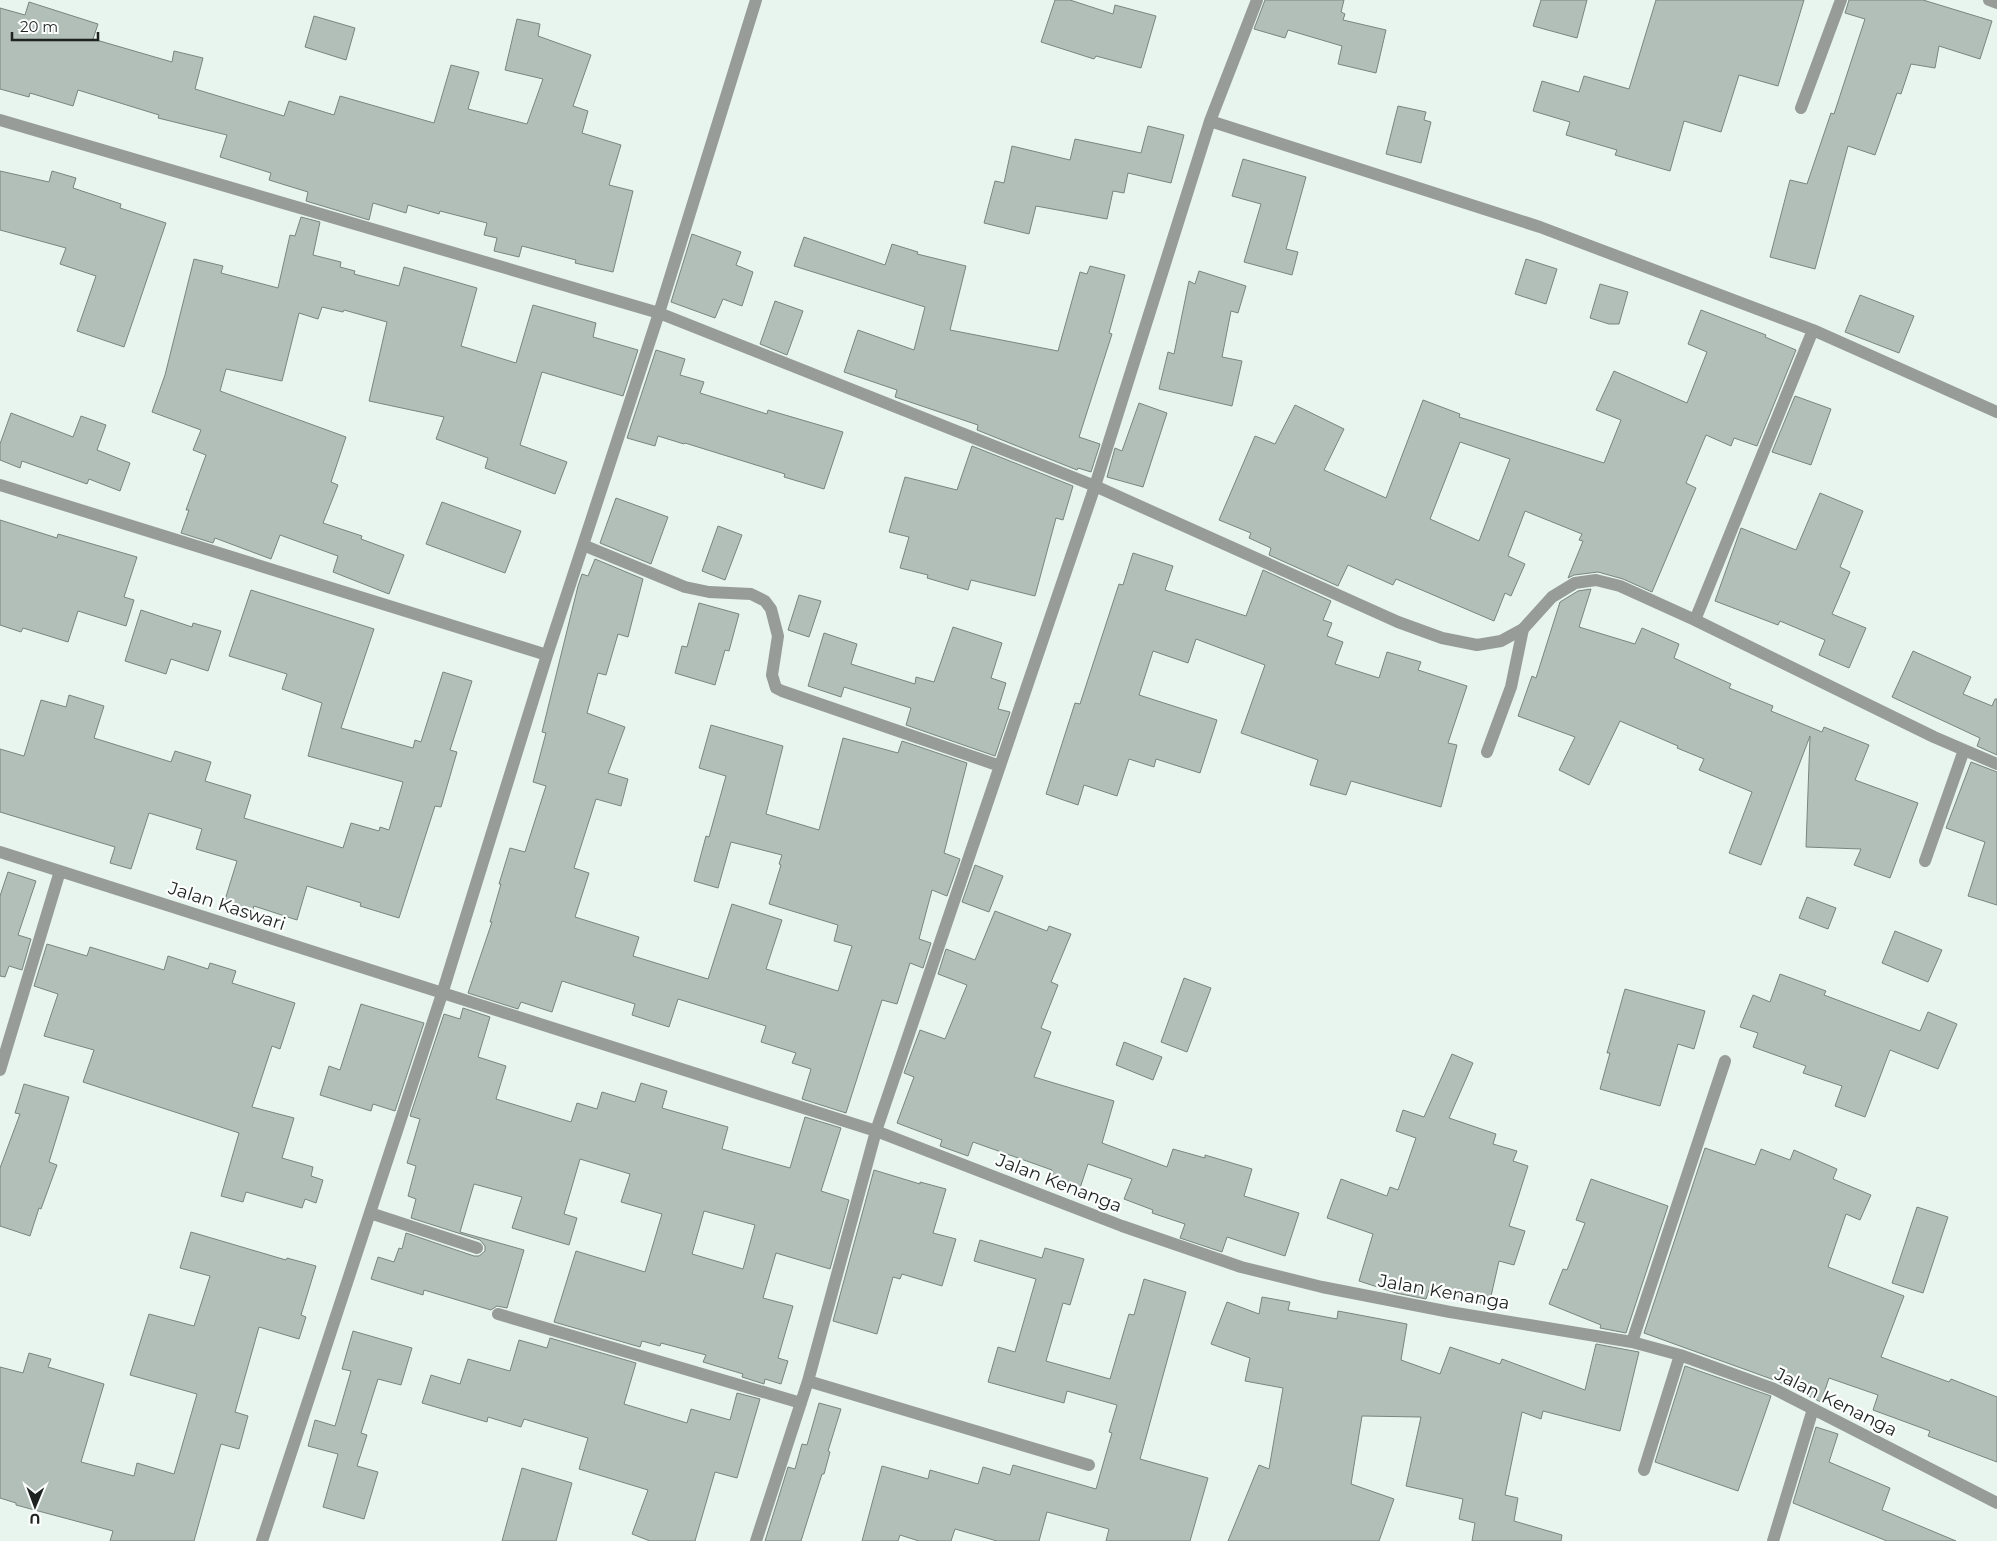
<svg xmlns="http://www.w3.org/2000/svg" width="1997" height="1541" font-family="Montserrat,sans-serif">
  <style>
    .building { fill: #b2bfb8; stroke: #79857f; fill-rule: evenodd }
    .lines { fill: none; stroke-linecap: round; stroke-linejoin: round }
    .lane { stroke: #979c99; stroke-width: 12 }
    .street { stroke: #979c99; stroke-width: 12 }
    .labels { text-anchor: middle; stroke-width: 4.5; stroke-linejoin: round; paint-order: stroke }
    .street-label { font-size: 18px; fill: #1e2321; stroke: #fcfffe }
  </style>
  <rect width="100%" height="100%" fill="#e7f5ee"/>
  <path class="building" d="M 1055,0 L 1070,0 L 1113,14 L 1115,5 L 1156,16 L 1141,68 L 1096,56 L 1094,59 L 1041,42 Z
    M 1265,0 L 1344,0 L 1341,12 L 1345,14 L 1343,20 L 1386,30 L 1376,73 L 1338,64 L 1342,46 L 1288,30 L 1285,38 L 1254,29 Z
    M 1541,0 L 1587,0 L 1577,38 L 1533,26 Z
    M 1656,0 L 1804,0 L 1778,86 L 1739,75 L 1721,132 L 1684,121 L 1670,171 L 1615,155 L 1617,150 L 1566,135 L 1570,122 L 1533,111 L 1542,81 L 1579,92 L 1584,76 L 1629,89 Z
    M 1849,0 L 1923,0 L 1992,21 L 1980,59 L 1939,46 L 1935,68 L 1911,64 L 1901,94 L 1897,93 L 1875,155 L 1848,146 L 1815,269 L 1770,257 L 1790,180 L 1807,184 L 1831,113 L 1834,114 L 1865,19 L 1845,13 Z
    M 29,2 L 98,24 L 93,39 L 172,62 L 174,51 L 203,58 L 195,89 L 284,116 L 289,101 L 334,115 L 340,96 L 434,123 L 451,65 L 479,72 L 468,109 L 527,124 L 543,79 L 505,70 L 517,19 L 540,24 L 538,36 L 591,55 L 573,106 L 588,111 L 582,133 L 621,145 L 609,185 L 633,191 L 613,272 L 575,263 L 576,260 L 522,246 L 519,257 L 494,251 L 497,238 L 484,235 L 487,223 L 440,211 L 439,214 L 408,205 L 406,213 L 373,203 L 369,220 L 306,201 L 308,192 L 269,180 L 271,173 L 220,157 L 227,135 L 158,118 L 159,115 L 78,90 L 73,106 L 30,93 L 29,97 L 0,89 L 0,8 L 25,15 Z
    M 314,16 L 355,28 L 346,60 L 305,47 Z
    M 1398,106 L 1426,112 L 1424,120 L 1431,122 L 1421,163 L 1386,154 Z
    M 1148,126 L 1184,135 L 1171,183 L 1128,173 L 1124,193 L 1113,191 L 1107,219 L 1036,206 L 1029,234 L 984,223 L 995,181 L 1004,183 L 1012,146 L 1070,160 L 1075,139 L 1141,153 Z
    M 1243,159 L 1306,177 L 1286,249 L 1298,252 L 1292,275 L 1244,262 L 1261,204 L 1232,196 Z
    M 0,171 L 49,182 L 52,171 L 76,178 L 73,188 L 121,204 L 120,208 L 166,223 L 124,347 L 77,331 L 96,276 L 60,264 L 66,248 L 0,230 Z
    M 301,217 L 320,222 L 313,255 L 341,262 L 340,267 L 355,271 L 354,274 L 399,286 L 404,267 L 477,288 L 461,346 L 516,363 L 533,305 L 596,323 L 593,337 L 638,350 L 623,396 L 542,372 L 520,445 L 567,462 L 555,494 L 485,468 L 488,458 L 436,439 L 444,417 L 369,401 L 387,322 L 344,310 L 343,312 L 322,307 L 318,319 L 299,313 L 282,381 L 226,369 L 220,391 L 346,437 L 331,482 L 338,485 L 323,523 L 362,536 L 361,539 L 404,555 L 389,594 L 333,572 L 338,556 L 280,535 L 271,559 L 215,538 L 213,543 L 181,533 L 189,510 L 186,510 L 206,455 L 193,450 L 201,430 L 152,412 L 165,375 L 194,259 L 223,266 L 221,273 L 278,288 L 290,235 L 295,236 Z
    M 692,234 L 741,252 L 736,265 L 753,272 L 742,306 L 723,299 L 715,318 L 671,302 Z
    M 804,237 L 885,265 L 892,244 L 918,252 L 917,254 L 966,266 L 950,330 L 1058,351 L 1080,272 L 1087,274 L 1090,266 L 1125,275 L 1109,333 L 1112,334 L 1079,437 L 1100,444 L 1091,472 L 1078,468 L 1077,470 L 977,430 L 978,425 L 895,397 L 897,390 L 844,372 L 858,330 L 914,350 L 925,307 L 794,266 Z
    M 1526,259 L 1557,269 L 1546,304 L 1515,294 Z
    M 1199,271 L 1246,286 L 1238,313 L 1231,311 L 1222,357 L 1242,361 L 1232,406 L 1159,389 L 1168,352 L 1174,354 L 1189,281 L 1195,284 Z
    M 1600,284 L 1628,292 L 1619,324 L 1609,324 L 1590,318 Z
    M 1860,295 L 1914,316 L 1899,353 L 1845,332 Z
    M 775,301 L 803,311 L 787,355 L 760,344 Z
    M 1701,310 L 1766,335 L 1765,337 L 1796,350 L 1757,446 L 1734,438 L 1731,446 L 1706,435 L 1686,483 L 1696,488 L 1652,592 L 1623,579 L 1598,572 L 1574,575 L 1568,578 L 1583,541 L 1579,540 L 1582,534 L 1525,511 L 1508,556 L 1525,564 L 1511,596 L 1505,593 L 1494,621 L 1396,579 L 1393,585 L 1348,565 L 1338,586 L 1269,555 L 1271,548 L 1249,538 L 1251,533 L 1219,520 L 1255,436 L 1275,444 L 1295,405 L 1344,429 L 1324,470 L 1386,498 L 1423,400 L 1460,414 L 1459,417 L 1604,463 L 1621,420 L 1596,410 L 1614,371 L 1687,403 L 1707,352 L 1688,344 ZM 1460,442 L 1510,459 L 1479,541 L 1430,519 Z
    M 656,350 L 685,359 L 680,375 L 704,382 L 700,393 L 767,414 L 768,410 L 843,432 L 824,489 L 784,477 L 785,474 L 685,443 L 684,444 L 658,436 L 655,446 L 627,438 Z
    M 1795,396 L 1831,409 L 1811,465 L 1772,452 Z
    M 1139,403 L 1167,413 L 1143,487 L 1107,477 L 1115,448 L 1122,451 Z
    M 11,413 L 73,437 L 81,416 L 106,425 L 97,450 L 130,463 L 120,491 L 89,479 L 87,484 L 22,461 L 20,468 L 0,460 L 0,444 Z
    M 972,446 L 1073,486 L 1063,520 L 1056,518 L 1035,596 L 971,580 L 968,590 L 927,578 L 928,575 L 900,568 L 909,537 L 889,532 L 905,477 L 957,490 Z
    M 1820,493 L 1863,511 L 1840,567 L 1850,572 L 1832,614 L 1866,628 L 1849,668 L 1819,655 L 1825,640 L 1780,621 L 1778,625 L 1715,601 L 1741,528 L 1796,550 Z
    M 616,498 L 668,517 L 651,564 L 600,543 Z
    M 442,502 L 521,531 L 505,573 L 426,544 Z
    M 0,520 L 57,538 L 58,534 L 137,557 L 124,597 L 134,600 L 126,626 L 78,611 L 68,642 L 23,628 L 21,632 L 0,625 Z
    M 718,526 L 742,535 L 725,580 L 702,571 Z
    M 1133,553 L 1173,566 L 1165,590 L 1246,616 L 1263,570 L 1331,601 L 1323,620 L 1332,623 L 1327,636 L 1343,642 L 1335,664 L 1379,678 L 1387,652 L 1421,662 L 1418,670 L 1467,686 L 1448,743 L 1457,745 L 1441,807 L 1351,781 L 1346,795 L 1310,785 L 1318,760 L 1241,733 L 1265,665 L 1196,639 L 1188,663 L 1153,651 L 1139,695 L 1217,720 L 1200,773 L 1156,759 L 1154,767 L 1129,759 L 1117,796 L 1084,785 L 1078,805 L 1046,794 L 1075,703 L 1080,704 L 1119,584 L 1123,585 Z
    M 595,559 L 643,579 L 628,637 L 618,634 L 606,675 L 598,673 L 587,713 L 625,727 L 608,773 L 628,779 L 621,806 L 596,799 L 574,868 L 589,873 L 575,917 L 639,937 L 633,956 L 708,979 L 732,904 L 782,920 L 766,969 L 838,991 L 852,946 L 834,941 L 838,925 L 769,904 L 781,865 L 779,864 L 782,855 L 731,842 L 718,888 L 694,881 L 706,836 L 709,837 L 726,776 L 699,768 L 711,725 L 783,746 L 766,814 L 819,830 L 843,738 L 898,753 L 902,741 L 967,763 L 944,853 L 960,859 L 947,896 L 932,890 L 919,939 L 931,943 L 923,968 L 910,963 L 897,1004 L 882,1000 L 846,1113 L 802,1099 L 811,1069 L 792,1063 L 796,1053 L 761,1042 L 766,1026 L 678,999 L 669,1027 L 632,1015 L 635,1004 L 562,981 L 552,1012 L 521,1002 L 518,1009 L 468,993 L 492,922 L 490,922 L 501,884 L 499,884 L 510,848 L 525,852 L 546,786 L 533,782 L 546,733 L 542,732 L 578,586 L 582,574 L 588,576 Z
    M 1591,589 L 1579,627 L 1635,644 L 1642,628 L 1679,644 L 1674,658 L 1731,684 L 1729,688 L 1773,706 L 1771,711 L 1822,732 L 1824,727 L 1869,745 L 1855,780 L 1918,803 L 1890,878 L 1854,865 L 1861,849 L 1806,847 L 1810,736 L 1761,865 L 1729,853 L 1752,792 L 1699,770 L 1704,759 L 1677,748 L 1678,746 L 1620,721 L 1589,785 L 1559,770 L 1575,737 L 1518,716 L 1532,676 L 1536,678 L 1560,602 L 1578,591 Z
    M 251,590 L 374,629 L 341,728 L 413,748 L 415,740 L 421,742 L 443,672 L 472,681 L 450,750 L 457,752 L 441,807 L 435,806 L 399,918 L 360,906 L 361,903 L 307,886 L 297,920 L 254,906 L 252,912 L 224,903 L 237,861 L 196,849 L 202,829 L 149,813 L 131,869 L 110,863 L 115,847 L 0,812 L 0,749 L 24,756 L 41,700 L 66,707 L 69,695 L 104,706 L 94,738 L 171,762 L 175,751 L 211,762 L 205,781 L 251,795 L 244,818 L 343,848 L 351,823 L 379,831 L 380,827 L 389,830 L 403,782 L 308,756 L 322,703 L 282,689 L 287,674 L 229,656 Z
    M 799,595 L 821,601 L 809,637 L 788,630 Z
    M 699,603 L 739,614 L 729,651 L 725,650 L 715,685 L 675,673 L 682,646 L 687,647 Z
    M 141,610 L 192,627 L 193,623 L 221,631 L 208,671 L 171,659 L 166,674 L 125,661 Z
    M 953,627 L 1002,643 L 991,678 L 1006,683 L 998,709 L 1010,712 L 995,756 L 906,725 L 911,708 L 844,687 L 841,697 L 808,686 L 824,633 L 857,644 L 851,664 L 915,684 L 916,677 L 934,682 Z
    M 1913,651 L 1971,677 L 1963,694 L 1992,706 L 1995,699 L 1997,699 L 1997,755 L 1977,746 L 1980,738 L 1892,697 Z
    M 1971,762 L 1997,772 L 1997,905 L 1968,896 L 1985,842 L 1946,828 Z
    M 975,865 L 1003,876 L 989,912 L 962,902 Z
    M 8,872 L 36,881 L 18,935 L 31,939 L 22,970 L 9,966 L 5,977 L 0,976 L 0,896 Z
    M 1807,897 L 1836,908 L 1828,929 L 1799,918 Z
    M 995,911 L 1047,931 L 1049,926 L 1071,934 L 1051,982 L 1058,985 L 1041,1028 L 1051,1032 L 1034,1077 L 1114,1101 L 1102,1143 L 1167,1167 L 1173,1149 L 1205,1158 L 1205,1155 L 1252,1169 L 1244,1196 L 1299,1213 L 1285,1256 L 1227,1237 L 1222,1252 L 1180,1238 L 1185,1224 L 1152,1213 L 1153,1210 L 1124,1199 L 1132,1179 L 1088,1164 L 1080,1188 L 1049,1177 L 1052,1170 L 973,1142 L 968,1156 L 940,1146 L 942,1140 L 897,1123 L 914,1077 L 904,1073 L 920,1030 L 945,1039 L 967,985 L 938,974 L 946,949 L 975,960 Z
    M 1895,931 L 1942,950 L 1928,982 L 1882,963 Z
    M 47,944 L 87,956 L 90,947 L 164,970 L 168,956 L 208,969 L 210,963 L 236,971 L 232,983 L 295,1003 L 280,1049 L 272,1046 L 252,1107 L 294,1118 L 282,1158 L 313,1167 L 311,1176 L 323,1180 L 316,1203 L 305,1199 L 302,1208 L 246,1192 L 243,1202 L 221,1196 L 239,1133 L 83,1082 L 94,1050 L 44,1036 L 58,994 L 34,986 Z
    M 1780,974 L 1826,991 L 1824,995 L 1920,1031 L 1928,1012 L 1957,1024 L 1938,1069 L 1890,1050 L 1865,1117 L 1835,1106 L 1842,1086 L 1803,1073 L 1806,1066 L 1753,1047 L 1758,1033 L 1740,1027 L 1753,995 L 1770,1002 Z
    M 1184,978 L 1211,988 L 1187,1052 L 1161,1042 Z
    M 1625,989 L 1705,1011 L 1694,1049 L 1678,1044 L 1660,1106 L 1600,1089 L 1610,1053 L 1607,1053 Z
    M 361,1004 L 424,1023 L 395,1111 L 373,1104 L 371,1111 L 320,1095 L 329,1066 L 340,1070 Z
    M 463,1008 L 490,1017 L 478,1057 L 506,1066 L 496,1099 L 571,1122 L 577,1103 L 597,1109 L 602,1092 L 635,1102 L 641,1083 L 667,1091 L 662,1108 L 728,1127 L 722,1149 L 790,1168 L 805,1117 L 841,1128 L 821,1191 L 849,1200 L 830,1269 L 776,1253 L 763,1298 L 793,1306 L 778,1358 L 788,1361 L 781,1384 L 765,1379 L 764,1384 L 742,1377 L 743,1374 L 703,1362 L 706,1355 L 661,1343 L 660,1346 L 642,1341 L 640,1347 L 554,1322 L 576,1251 L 645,1272 L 662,1214 L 621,1202 L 630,1174 L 580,1159 L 564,1214 L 577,1218 L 569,1245 L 512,1228 L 522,1197 L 474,1184 L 460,1232 L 524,1250 L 507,1308 L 497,1306 L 491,1310 L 424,1290 L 423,1295 L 371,1279 L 378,1257 L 394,1262 L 399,1248 L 402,1249 L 406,1233 L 474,1256 L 479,1256 L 485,1251 L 485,1246 L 480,1240 L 411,1218 L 416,1199 L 408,1196 L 416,1166 L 407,1163 L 420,1119 L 410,1116 L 444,1014 L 460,1019 ZM 704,1211 L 755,1225 L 743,1269 L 692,1254 Z
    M 1124,1042 L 1162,1057 L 1153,1080 L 1116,1065 Z
    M 1452,1054 L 1473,1063 L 1449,1118 L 1496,1134 L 1493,1144 L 1517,1151 L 1513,1161 L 1528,1166 L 1509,1226 L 1525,1231 L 1514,1265 L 1499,1261 L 1489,1305 L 1429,1290 L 1426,1299 L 1396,1293 L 1359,1281 L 1373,1234 L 1327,1218 L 1341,1179 L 1387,1196 L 1390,1187 L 1398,1190 L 1416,1138 L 1396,1131 L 1403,1110 L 1424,1117 Z
    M 24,1084 L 69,1097 L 49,1162 L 57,1165 L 41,1209 L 39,1208 L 30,1236 L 0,1226 L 0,1168 L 20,1114 L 15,1113 Z
    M 1705,1148 L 1755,1165 L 1761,1149 L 1790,1160 L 1794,1150 L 1837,1169 L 1833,1179 L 1871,1195 L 1860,1220 L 1846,1214 L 1828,1267 L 1904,1296 L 1881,1357 L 1949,1382 L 1951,1379 L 1997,1397 L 1997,1462 L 1928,1436 L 1930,1431 L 1873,1410 L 1878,1395 L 1829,1378 L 1821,1402 L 1777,1381 L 1644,1333 Z
    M 874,1170 L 920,1184 L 920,1182 L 946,1189 L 933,1233 L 956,1239 L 942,1286 L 902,1274 L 900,1279 L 893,1277 L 877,1334 L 833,1321 Z
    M 1591,1179 L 1668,1206 L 1626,1333 L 1600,1328 L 1601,1325 L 1549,1304 L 1563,1269 L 1567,1270 L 1585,1223 L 1576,1220 Z
    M 1917,1207 L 1948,1217 L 1923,1293 L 1892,1283 Z
    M 191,1232 L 286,1260 L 287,1258 L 316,1266 L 301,1315 L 306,1317 L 299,1339 L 259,1327 L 235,1412 L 248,1416 L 239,1449 L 221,1444 L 194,1541 L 110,1541 L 113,1531 L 16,1505 L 16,1503 L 0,1498 L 0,1367 L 23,1373 L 29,1353 L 51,1359 L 48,1367 L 104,1384 L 81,1462 L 134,1476 L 137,1463 L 174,1474 L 197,1394 L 130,1375 L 149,1314 L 194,1326 L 210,1276 L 180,1268 Z
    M 980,1240 L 1042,1258 L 1045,1248 L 1084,1259 L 1070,1305 L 1063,1303 L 1046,1361 L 1110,1379 L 1129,1314 L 1134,1315 L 1144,1279 L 1186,1292 L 1140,1459 L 1208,1478 L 1190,1541 L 1106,1541 L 1109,1529 L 1047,1512 L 1039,1541 L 997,1541 L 955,1529 L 951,1541 L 919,1541 L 900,1535 L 898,1541 L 862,1541 L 882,1466 L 928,1479 L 930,1470 L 978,1484 L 983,1467 L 1010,1475 L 1013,1465 L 1096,1489 L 1112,1433 L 1109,1432 L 1117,1405 L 1067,1391 L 1064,1403 L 988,1382 L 998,1347 L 1015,1352 L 1036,1279 L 974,1261 Z
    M 1262,1297 L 1290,1302 L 1288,1310 L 1337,1319 L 1338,1311 L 1407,1324 L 1401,1360 L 1440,1374 L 1450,1347 L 1500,1364 L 1502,1359 L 1585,1390 L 1596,1344 L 1639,1352 L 1620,1431 L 1543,1411 L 1541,1419 L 1522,1412 L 1505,1495 L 1518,1498 L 1514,1521 L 1562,1535 L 1561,1541 L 1472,1541 L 1475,1523 L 1459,1519 L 1463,1499 L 1406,1486 L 1421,1417 L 1362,1416 L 1351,1484 L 1394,1499 L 1379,1541 L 1228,1541 L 1259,1465 L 1269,1469 L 1283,1388 L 1245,1381 L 1250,1358 L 1211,1344 L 1227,1302 L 1259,1314 Z
    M 353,1331 L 412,1348 L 401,1385 L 378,1379 L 361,1433 L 367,1435 L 357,1466 L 378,1472 L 364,1519 L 323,1507 L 338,1454 L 308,1446 L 315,1420 L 335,1426 L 351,1371 L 342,1369 Z
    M 550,1338 L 636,1363 L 624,1404 L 687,1423 L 691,1409 L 730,1420 L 737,1393 L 760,1399 L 737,1478 L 715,1472 L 695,1541 L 650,1541 L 632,1534 L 648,1490 L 579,1469 L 588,1438 L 524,1419 L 521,1427 L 488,1417 L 487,1422 L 422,1403 L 431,1375 L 460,1384 L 468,1359 L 510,1371 L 519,1340 L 547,1348 Z
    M 1685,1366 L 1771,1396 L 1738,1491 L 1655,1462 Z
    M 819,1403 L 841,1409 L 828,1451 L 830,1452 L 824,1474 L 822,1474 L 801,1541 L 765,1541 L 788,1467 L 795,1469 L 802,1444 L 807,1445 Z
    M 1816,1427 L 1838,1434 L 1829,1462 L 1890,1488 L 1882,1510 L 1956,1541 L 1887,1541 L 1793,1503 Z
    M 522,1468 L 572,1483 L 556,1541 L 502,1541 Z"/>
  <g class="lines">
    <path class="lane" d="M 1487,752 L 1511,687 L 1523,629"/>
    <path class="street" d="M 1989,0 L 1997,3
      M 1801,108 L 1841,0
      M 0,120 L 659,313 L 1095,486 L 1398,622 L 1442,638 L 1477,645 L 1501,641 L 1523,629 L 1552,597 L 1575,583 L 1596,580 L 1620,586 L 1695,620 L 1934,737 L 1997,764
      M 1210,121 L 1540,227 L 1813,330 L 1997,412
      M 0,485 L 547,655
      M 583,545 L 685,587 L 709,592 L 751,594 L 765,601 L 771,609 L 778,636 L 772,675 L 776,688 L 782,691 L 1000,766
      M 1695,620 L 1813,330
      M 0,852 L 876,1131 L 1122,1226 L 1241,1267 L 1322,1287 L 1450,1312 L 1632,1342 L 1680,1355 L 1774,1389 L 1997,1503
      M 1925,861 L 1964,750
      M 0,1070 L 60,871
      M 370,1213 L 477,1248
      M 498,1314 L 801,1403
      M 1632,1342 L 1725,1061
      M 808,1381 L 1089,1465
      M 1644,1470 L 1680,1355
      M 262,1541 L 442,994 L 547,655 L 659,313 L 756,0
      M 756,1541 L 808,1381 L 876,1131 L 1095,486 L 1210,121 L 1257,0
      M 1773,1541 L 1813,1409"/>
  </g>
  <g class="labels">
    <g class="street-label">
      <text transform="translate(227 906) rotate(18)" y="6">Jalan Kaswari</text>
      <text transform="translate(1059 1183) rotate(21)" y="6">Jalan Kenanga</text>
      <text transform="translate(1444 1292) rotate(10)" y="6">Jalan Kenanga</text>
      <text transform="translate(1836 1402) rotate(26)" y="6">Jalan Kenanga</text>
    </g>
  </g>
  <g transform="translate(35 1506) rotate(181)" stroke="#fcfffe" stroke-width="4" paint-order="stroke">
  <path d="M0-4L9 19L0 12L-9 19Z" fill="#1e2321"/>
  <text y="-8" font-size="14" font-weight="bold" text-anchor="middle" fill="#1e2321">U</text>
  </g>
  <path d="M12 32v8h86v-8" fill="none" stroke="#1e2321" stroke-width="2.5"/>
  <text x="20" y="32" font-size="15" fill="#1e2321" stroke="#fcfffe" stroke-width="4" paint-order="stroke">20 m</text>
</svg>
